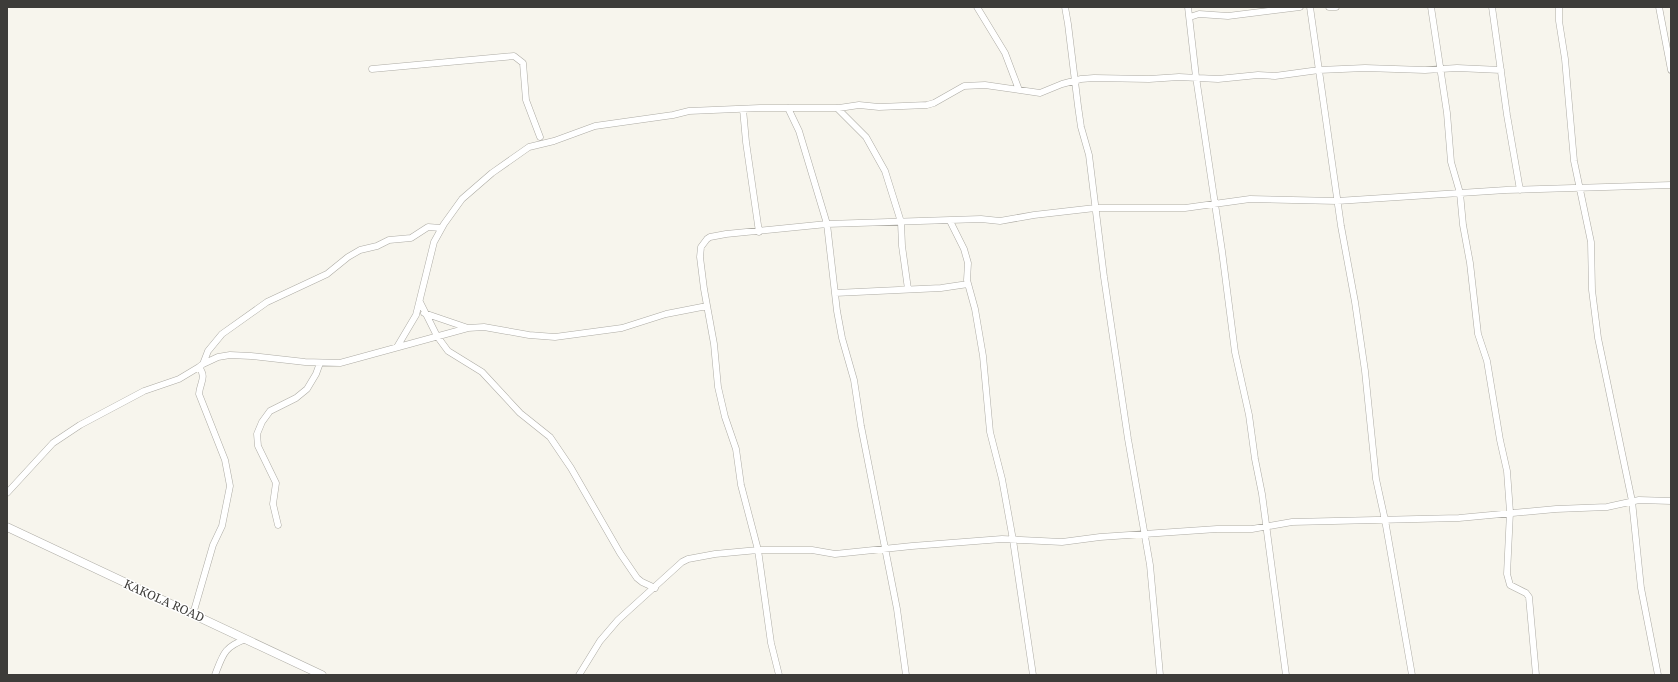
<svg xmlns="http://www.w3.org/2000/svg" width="1678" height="682" font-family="'Noto Serif',serif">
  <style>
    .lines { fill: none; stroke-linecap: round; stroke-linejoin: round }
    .street-casing { stroke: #adaba4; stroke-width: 7 }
    .secondary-casing { stroke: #adaba4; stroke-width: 9 }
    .street { stroke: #fff; stroke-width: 6 }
    .secondary { stroke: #fff; stroke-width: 8 }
    .labels { text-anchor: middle; stroke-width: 3; stroke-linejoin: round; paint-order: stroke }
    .street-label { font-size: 12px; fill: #3d3c39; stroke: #fff }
  </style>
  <rect width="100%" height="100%" fill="#f7f5ed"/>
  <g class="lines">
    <g class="street-casing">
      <path id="street" d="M 977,7 L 1005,53 L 1019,90
        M 1065,7 L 1068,24 L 1078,106 L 1081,127 L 1089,155 L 1104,277 L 1128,439 L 1150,565 L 1160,675
        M 1188,7 L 1196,77 L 1222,251 L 1235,352 L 1249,415 L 1255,459 L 1262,494 L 1286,675
        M 1310,7 L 1341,226 L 1355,302 L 1365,371 L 1376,479 L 1385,520 L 1412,675
        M 1329,7 L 1336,7
        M 1431,7 L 1447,113 L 1451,162 L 1460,193 L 1463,225 L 1470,263 L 1478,334 L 1487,361 L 1500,440 L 1507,471 L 1510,512 L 1507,574 L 1510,585 L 1526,593 L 1529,597 L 1536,675
        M 1492,7 L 1507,115 L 1520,190
        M 1559,7 L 1559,21 L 1565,59 L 1574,161 L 1591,242 L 1592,290 L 1598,338 L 1632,501 L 1641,588 L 1658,675
        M 1659,7 L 1671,70
        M 1190,17 L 1199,14 L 1228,16 L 1300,7
        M 372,69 L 514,56 L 523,63 L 526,100 L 540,137
        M 788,108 L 799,131 L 827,224 L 837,311 L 842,338 L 854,380 L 861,426 L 897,609 L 906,675
        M 837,108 L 866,137 L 885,171 L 901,222 L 902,246 L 908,289
        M 743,109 L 746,142 L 759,232
        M 950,221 L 964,249 L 968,263 L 967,280 L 975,309 L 983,356 L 990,432 L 1002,479 L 1013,540 L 1033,675
        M 835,293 L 941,288 L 968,284
        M 420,302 L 437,336 L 448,351 L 482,372 L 520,413 L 550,437 L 571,468 L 620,553 L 637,578 L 642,582 L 655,588
        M 424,313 L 468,328
        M 397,347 L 416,315 L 434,242 L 444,224 L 462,199 L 492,173 L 529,147 L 554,141 L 595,126 L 673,115 L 689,111 L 760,108 L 839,108 L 859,105 L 879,107 L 927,105 L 934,103 L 964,86 L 985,85 L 1040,93 L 1062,84 L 1081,79 L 1094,78 L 1149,79 L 1179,77 L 1218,79 L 1258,75 L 1275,76 L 1319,70 L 1365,68 L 1425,70 L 1457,68 L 1501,70
        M 203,364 L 218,357 L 230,355 L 251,356 L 305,362 L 340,363 L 468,328 L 484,327 L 529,335 L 555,337 L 622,328 L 666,314 L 707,306
        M 7,493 L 53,443 L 80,425 L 144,391 L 179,379 L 199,367 L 203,364 L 208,351 L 222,334 L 267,302 L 327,274 L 348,257 L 360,250 L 377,246 L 389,240 L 411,238 L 428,227 L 441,228
        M 278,525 L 273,504 L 276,483 L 258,446 L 257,434 L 262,422 L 270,411 L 296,398 L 307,389 L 316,374 L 320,363
        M 193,614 L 213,545 L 222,526 L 230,486 L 225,460 L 199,394 C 200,382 207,378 199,367
        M 215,675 C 223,654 224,647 246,639
        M 579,675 L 600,641 L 618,620 L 682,562 L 688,559 L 715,554 L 758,550 L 812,550 L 835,554 L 912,546 L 1002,539 L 1062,542 L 1100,537 L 1217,529 L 1252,529 L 1292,522 L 1459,518 L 1556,509 L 1607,507 L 1639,500 L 1671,501
        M 779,675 L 771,643 L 758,550 L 741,485 L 736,449 L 725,417 L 718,387 L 714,344 L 704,289 L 700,257 L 701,247 L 707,239 L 710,237 L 726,234 L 827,224 L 981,219 L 1000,221 L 1034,215 L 1095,208 L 1185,208 L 1250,199 L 1337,201 L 1506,190 L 1671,185"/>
    </g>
    <g class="secondary-casing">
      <path id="secondary" d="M 7,527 L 322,675"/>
    </g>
    <use href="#street" class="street"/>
    <use href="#secondary" class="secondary"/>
  </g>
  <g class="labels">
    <g class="street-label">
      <text transform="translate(164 601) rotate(24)" y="4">KAKOLA ROAD</text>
    </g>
  </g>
  <rect width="1678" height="682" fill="none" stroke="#3d3c39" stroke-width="16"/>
</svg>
